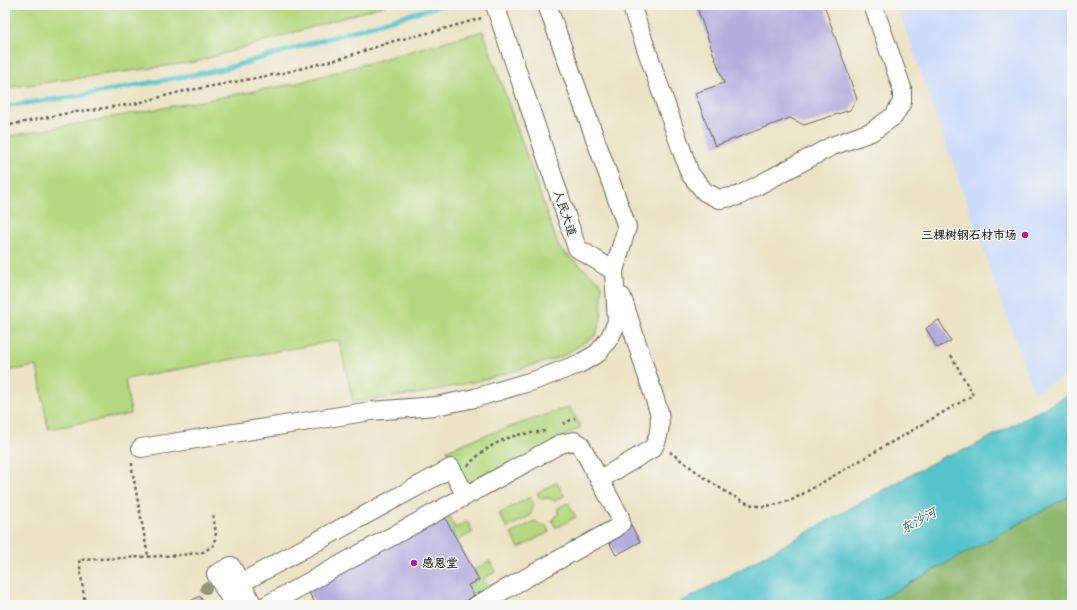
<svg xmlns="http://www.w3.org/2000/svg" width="1077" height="610" font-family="'Comic Neue','LXGW WenKai TC',sans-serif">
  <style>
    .built { fill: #ccdbfa }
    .green { fill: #b6d880; stroke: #697a4e }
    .forest { fill: #90b86e; stroke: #566a45 }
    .water { fill: #55c3ca; stroke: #387073 }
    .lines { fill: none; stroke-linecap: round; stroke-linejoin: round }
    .stream { stroke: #55c3ca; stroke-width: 5 }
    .building { fill: #b5adde }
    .minor-casing { stroke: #646257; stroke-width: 20 }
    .path { stroke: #646257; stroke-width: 2.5; stroke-dasharray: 3 3; stroke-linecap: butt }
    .minor { stroke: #fff; stroke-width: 18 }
    .tree { fill: #929478 }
    .poi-dot { fill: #b5179e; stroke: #f6f6f2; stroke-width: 1.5 }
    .labels { text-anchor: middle; stroke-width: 3; stroke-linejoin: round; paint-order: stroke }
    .street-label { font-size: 12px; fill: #1c1c1c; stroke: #f6f6f2 }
    .poi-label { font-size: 12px; font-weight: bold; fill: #1c1c1c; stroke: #f6f6f2; text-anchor: end }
    .water-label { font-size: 13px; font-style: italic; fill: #335f62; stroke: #f6f6f2 }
  </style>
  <rect width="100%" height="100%" fill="#f6f6f2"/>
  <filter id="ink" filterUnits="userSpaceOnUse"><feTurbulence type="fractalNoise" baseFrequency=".025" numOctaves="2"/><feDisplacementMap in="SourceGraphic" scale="8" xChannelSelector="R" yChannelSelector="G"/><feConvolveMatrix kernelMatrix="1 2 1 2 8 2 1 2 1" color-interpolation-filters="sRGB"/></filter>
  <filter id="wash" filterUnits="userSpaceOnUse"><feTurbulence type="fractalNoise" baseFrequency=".012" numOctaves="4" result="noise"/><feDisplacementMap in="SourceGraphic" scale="16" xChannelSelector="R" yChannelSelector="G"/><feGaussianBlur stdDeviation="0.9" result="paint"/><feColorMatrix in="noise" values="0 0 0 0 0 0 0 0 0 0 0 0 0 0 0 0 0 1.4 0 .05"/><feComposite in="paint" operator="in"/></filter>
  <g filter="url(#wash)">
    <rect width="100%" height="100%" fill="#ebe3c4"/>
    <path class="built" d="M 897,5 L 1072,5 L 1072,372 L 1034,393 Z"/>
    <path class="green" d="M 5,5 L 386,5 L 195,62 L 5,88 Z
      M 483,31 L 559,248 L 602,284 L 601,318 L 596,335 L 561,357 L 486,379 L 423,393 L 353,402 L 339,340 L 125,379 L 131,414 L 48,429 L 37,366 L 5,371 L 5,137 L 293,84 Z
      M 569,407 L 581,427 L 468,490 L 447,450 L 472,440 Z
      M 557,482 L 564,496 L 555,501 L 549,498 L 541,499 L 537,493 Z
      M 530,497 L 533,503 L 531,515 L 507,528 L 499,514 Z
      M 568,503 L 576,517 L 556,528 L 552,521 L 558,514 L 558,508 Z
      M 448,514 L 455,528 L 467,521 L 473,532 L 457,541 L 444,517 Z
      M 534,521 L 542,525 L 546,526 L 549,532 L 519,548 L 511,534 Z
      M 490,561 L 495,572 L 483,579 L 491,592 L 467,605 L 458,605 L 474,596 L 468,585 L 479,580 L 474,570 Z"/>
    <path class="forest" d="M 1072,495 L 1072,605 L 870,605 Z"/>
    <path class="water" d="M 1072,393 L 1072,495 L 870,605 L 676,605 L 945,456 L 970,448 Z"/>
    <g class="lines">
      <path class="stream" d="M 5,106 L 79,96 L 224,69 L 442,5"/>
    </g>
    <g id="blocks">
      <path class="building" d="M 696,5 L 824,5 L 857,99 L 850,110 L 804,125 L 790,118 L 715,146 L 695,93 L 724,83 Z
        M 939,320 L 951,341 L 937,348 L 926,328 Z
        M 444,516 L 479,580 L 468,585 L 474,596 L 458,605 L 316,605 L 308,591 Z
        M 631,525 L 640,542 L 616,555 L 607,538 Z
        M 200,596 L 205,605 L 183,605 Z"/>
    </g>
  </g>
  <g filter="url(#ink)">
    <use href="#blocks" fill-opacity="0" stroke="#646257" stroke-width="1"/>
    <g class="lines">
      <g class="minor-casing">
        <path id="minor" d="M 495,5 L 577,248 L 614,271 L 627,227 L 547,5
          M 631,5 L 690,174 L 705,192 L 719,199 L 738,196 L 832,146 L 871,132 L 894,116 L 902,102 L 902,88 L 873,5
          M 141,448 L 371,411 L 436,406 L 475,398 L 536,380 L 579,364 L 598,353 L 610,337 L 617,322 L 614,271
          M 599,480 L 653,448 C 660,436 661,425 659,412 L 622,297
          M 234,605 L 216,574 L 231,566 L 241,583
          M 253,605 L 241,583 L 451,468 L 466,496
          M 267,605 L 560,444 L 574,441 L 580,444 L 620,517 L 621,523 L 616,528 L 477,605"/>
      </g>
      <path class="path" d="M 5,126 L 68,113 L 134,104 L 180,92 L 283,73 L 339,59 L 394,41 L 436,31 L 482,18
        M 563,424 L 575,418
        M 670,452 C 688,465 738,505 758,506 C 770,507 781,503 792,500 L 973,395 L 951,355
        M 132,463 L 132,469 L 148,556
        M 468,466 C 480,451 499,440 517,435 C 526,433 536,433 545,431
        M 85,605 L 79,560 L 182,555 L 203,552 L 214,545 L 216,533 L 213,515"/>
      <use href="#minor" class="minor"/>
    </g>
    <circle class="tree" cx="206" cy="588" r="6"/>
  </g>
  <g class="poi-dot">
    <circle cx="1025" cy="235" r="4"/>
    <circle cx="414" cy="563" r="4"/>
  </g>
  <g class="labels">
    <g class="street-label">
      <text transform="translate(565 213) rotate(71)" y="4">人民大道</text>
    </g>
    <g class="poi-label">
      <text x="1017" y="239">三棵树钢石材市场</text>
      <text x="422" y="567" text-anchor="start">感恩堂</text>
    </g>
    <g class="water-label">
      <text transform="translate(918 520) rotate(-29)" y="5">东沙河</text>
    </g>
  </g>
  <rect width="1077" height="610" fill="none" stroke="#f6f6f2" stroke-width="20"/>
</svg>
